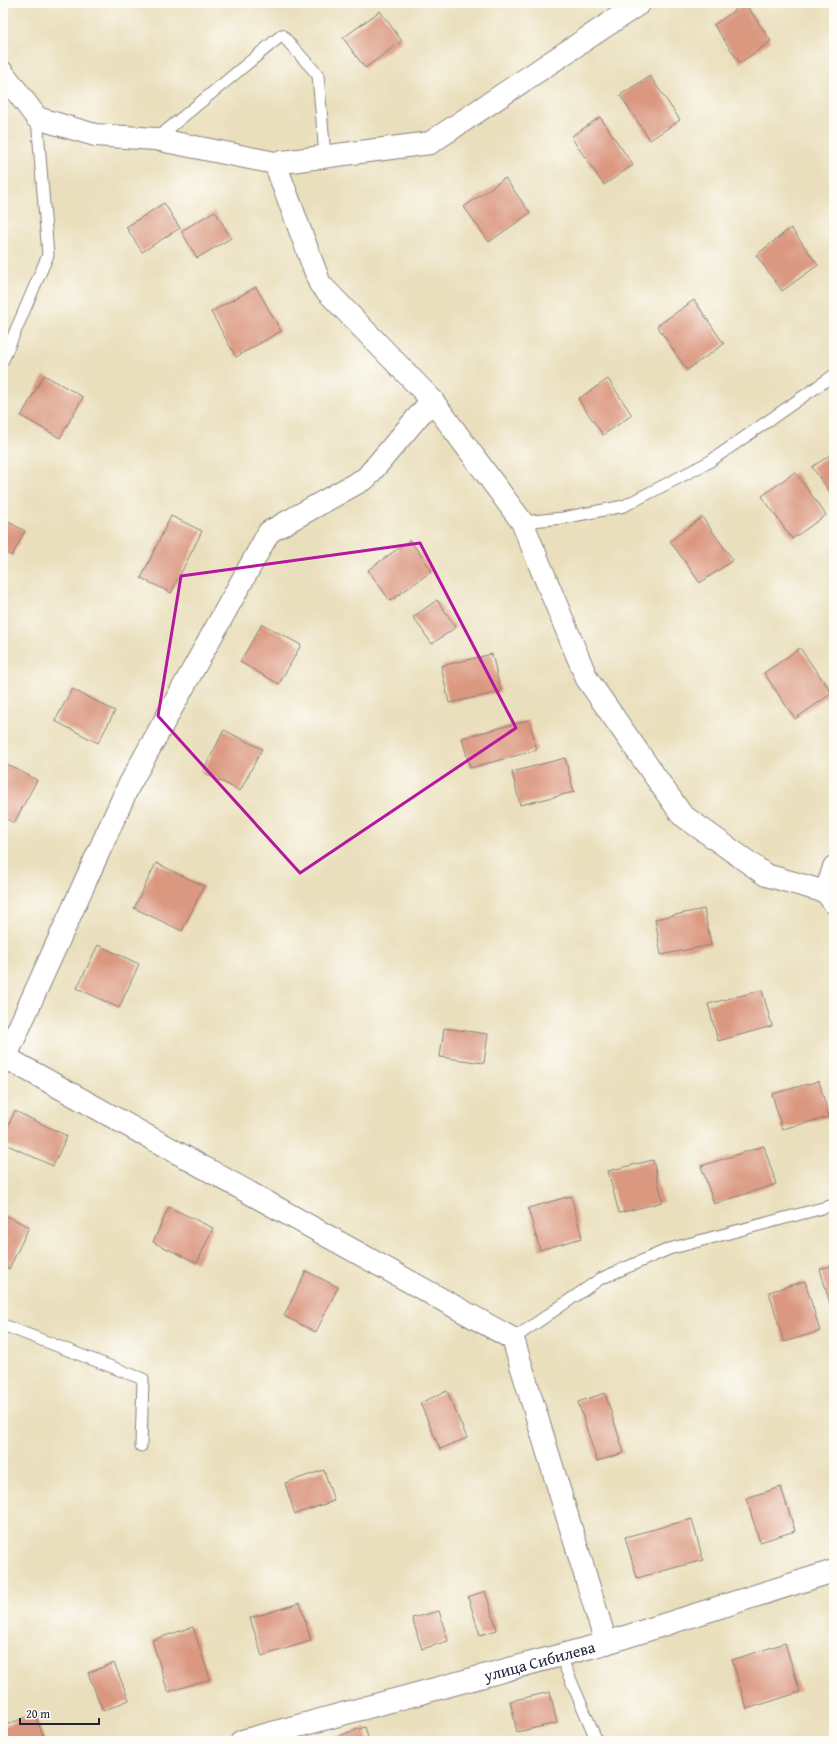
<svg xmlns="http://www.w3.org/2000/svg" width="837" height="1744" font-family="'Gentium Book Plus',serif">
	<rect width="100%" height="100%" fill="#fdfcf7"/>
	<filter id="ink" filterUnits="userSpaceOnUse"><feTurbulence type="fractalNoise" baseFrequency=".025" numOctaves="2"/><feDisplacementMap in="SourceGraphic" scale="8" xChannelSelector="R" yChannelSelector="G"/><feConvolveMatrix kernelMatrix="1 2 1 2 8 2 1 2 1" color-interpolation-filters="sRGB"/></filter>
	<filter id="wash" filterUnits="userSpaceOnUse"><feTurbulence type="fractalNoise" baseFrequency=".012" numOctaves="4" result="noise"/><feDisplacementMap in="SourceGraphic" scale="16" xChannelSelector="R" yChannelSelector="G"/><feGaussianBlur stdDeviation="0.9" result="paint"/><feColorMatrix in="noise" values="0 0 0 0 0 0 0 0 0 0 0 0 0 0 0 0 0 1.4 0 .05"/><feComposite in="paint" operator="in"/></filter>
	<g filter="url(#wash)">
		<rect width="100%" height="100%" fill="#eadfbc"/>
		<g id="blocks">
			<path fill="#db9880" d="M 745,3 L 771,41 L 740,63 L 714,25 Z
				M 380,11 L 402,41 L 365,68 L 343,38 Z
				M 650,76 L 680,120 L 650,140 L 620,95 Z
				M 600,117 L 633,165 L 604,185 L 571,137 Z
				M 505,178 L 530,213 L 489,242 L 464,207 Z
				M 164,203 L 180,228 L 142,252 L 126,227 Z
				M 215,211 L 231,238 L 197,258 L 181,231 Z
				M 791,228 L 818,265 L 782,291 L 756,255 Z
				M 256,287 L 281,331 L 236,357 L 211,312 Z
				M 694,300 L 724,344 L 687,370 L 657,326 Z
				M 44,375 L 83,397 L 60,438 L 21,416 Z
				M 608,379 L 632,415 L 603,435 L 578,399 Z
				M 833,453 L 834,454 L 834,498 L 812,467 Z
				M 795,472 L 826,515 L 792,539 L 762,496 Z
				M 171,516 L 202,531 L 171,593 L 141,578 Z
				M 702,517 L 733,560 L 700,583 L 670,541 Z
				M 3,519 L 25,531 L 12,556 L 3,551 Z
				M 410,540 L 432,571 L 390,601 L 368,570 Z
				M 437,600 L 456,627 L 432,644 L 413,617 Z
				M 262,624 L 301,645 L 279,684 L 240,662 Z
				M 800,648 L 832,693 L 795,719 L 764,673 Z
				M 492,654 L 501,692 L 449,703 L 441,666 Z
				M 72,689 L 115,711 L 98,743 L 55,721 Z
				M 529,720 L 537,750 L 470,768 L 462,738 Z
				M 224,730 L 262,749 L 240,791 L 203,772 Z
				M 565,758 L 574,792 L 520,805 L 512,772 Z
				M 3,762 L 37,780 L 14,823 L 3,817 Z
				M 156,863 L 204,886 L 182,931 L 134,908 Z
				M 704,909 L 711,945 L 661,955 L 655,919 Z
				M 98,945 L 139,964 L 119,1008 L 77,988 Z
				M 762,990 L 772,1026 L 718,1041 L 708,1004 Z
				M 444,1028 L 488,1034 L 484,1063 L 440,1057 Z
				M 819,1081 L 829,1117 L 782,1129 L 772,1094 Z
				M 15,1111 L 67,1136 L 53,1166 L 3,1143 L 3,1137 Z
				M 764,1146 L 776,1184 L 714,1204 L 701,1166 Z
				M 653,1160 L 663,1202 L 619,1213 L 608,1171 Z
				M 571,1196 L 582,1238 L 540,1250 L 528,1208 Z
				M 169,1207 L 213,1228 L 197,1263 L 153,1242 Z
				M 3,1214 L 29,1227 L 9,1269 L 3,1265 Z
				M 834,1265 L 834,1318 L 820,1269 Z
				M 306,1271 L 338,1287 L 316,1332 L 284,1316 Z
				M 805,1281 L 820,1331 L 784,1342 L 769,1292 Z
				M 447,1391 L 467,1438 L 440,1449 L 420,1403 Z
				M 605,1393 L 624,1453 L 597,1461 L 578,1402 Z
				M 324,1470 L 334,1501 L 295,1514 L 285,1483 Z
				M 781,1487 L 795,1531 L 760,1542 L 746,1498 Z
				M 692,1519 L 703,1560 L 637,1578 L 625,1537 Z
				M 485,1591 L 497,1630 L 480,1635 L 468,1597 Z
				M 300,1603 L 311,1641 L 262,1656 L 250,1618 Z
				M 439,1611 L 448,1641 L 422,1649 L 412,1618 Z
				M 193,1627 L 210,1679 L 168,1692 L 152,1640 Z
				M 785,1643 L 800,1692 L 747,1709 L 732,1660 Z
				M 114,1663 L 129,1700 L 103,1711 L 88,1673 Z
				M 550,1692 L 557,1723 L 517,1732 L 510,1701 Z
				M 35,1714 L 45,1741 L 3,1741 L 3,1726 Z
				M 365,1727 L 369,1741 L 323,1741 Z"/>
		</g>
	</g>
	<g filter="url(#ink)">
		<use href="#blocks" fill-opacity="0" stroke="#86807c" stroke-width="1"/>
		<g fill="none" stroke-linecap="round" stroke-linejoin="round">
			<g stroke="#86807c" stroke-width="13">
				<path id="service" d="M 156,139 L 282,35 L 318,75 L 325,156
					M 3,360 L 48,255 L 37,118
					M 522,522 L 563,518 L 624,506 L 709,462 L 834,375
					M 3,1325 L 143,1379 L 141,1446
					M 513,1339 L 600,1279 L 669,1249 L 834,1205
					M 560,1655 L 597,1741"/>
			</g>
			<g stroke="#86807c" stroke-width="24">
				<g id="minor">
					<path d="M 3,73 L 37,118 L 95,135 L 155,139 L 275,163 L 320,284 L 432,400 L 522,522 L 587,679 L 682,815 L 766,875 L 826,892 L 834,903"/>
					<path d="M 275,163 L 430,143 L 640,3"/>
					<path d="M 826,892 L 834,867"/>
					<path d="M 3,1056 L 513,1339 L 606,1643"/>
					<path d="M 3,1063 L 128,787 L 269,532 L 366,478 L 432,400"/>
					<path id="s1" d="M 242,1741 L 606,1643 L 834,1571"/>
				</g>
			</g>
			<use href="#service" stroke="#fff" stroke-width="11"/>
			<use href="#minor" stroke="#fff" stroke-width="22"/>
		</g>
	</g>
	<path fill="none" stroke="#b5179e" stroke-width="3" stroke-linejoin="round" d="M 420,543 L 516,728 L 300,873 L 158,716 L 181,576 Z"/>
	<g text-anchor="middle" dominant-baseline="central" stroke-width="3.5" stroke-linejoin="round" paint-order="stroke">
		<g font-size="16" fill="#22223b" stroke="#fdfcf7">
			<text stroke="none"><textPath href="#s1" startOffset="308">улица Сибилева</textPath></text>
		</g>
	</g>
	<rect width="837" height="1744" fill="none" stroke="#fdfcf7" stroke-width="16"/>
	<path d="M20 1718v6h79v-6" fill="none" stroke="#22223b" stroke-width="2"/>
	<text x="26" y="1718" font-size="12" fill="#22223b" stroke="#fdfcf7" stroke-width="3" paint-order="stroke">20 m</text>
</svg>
